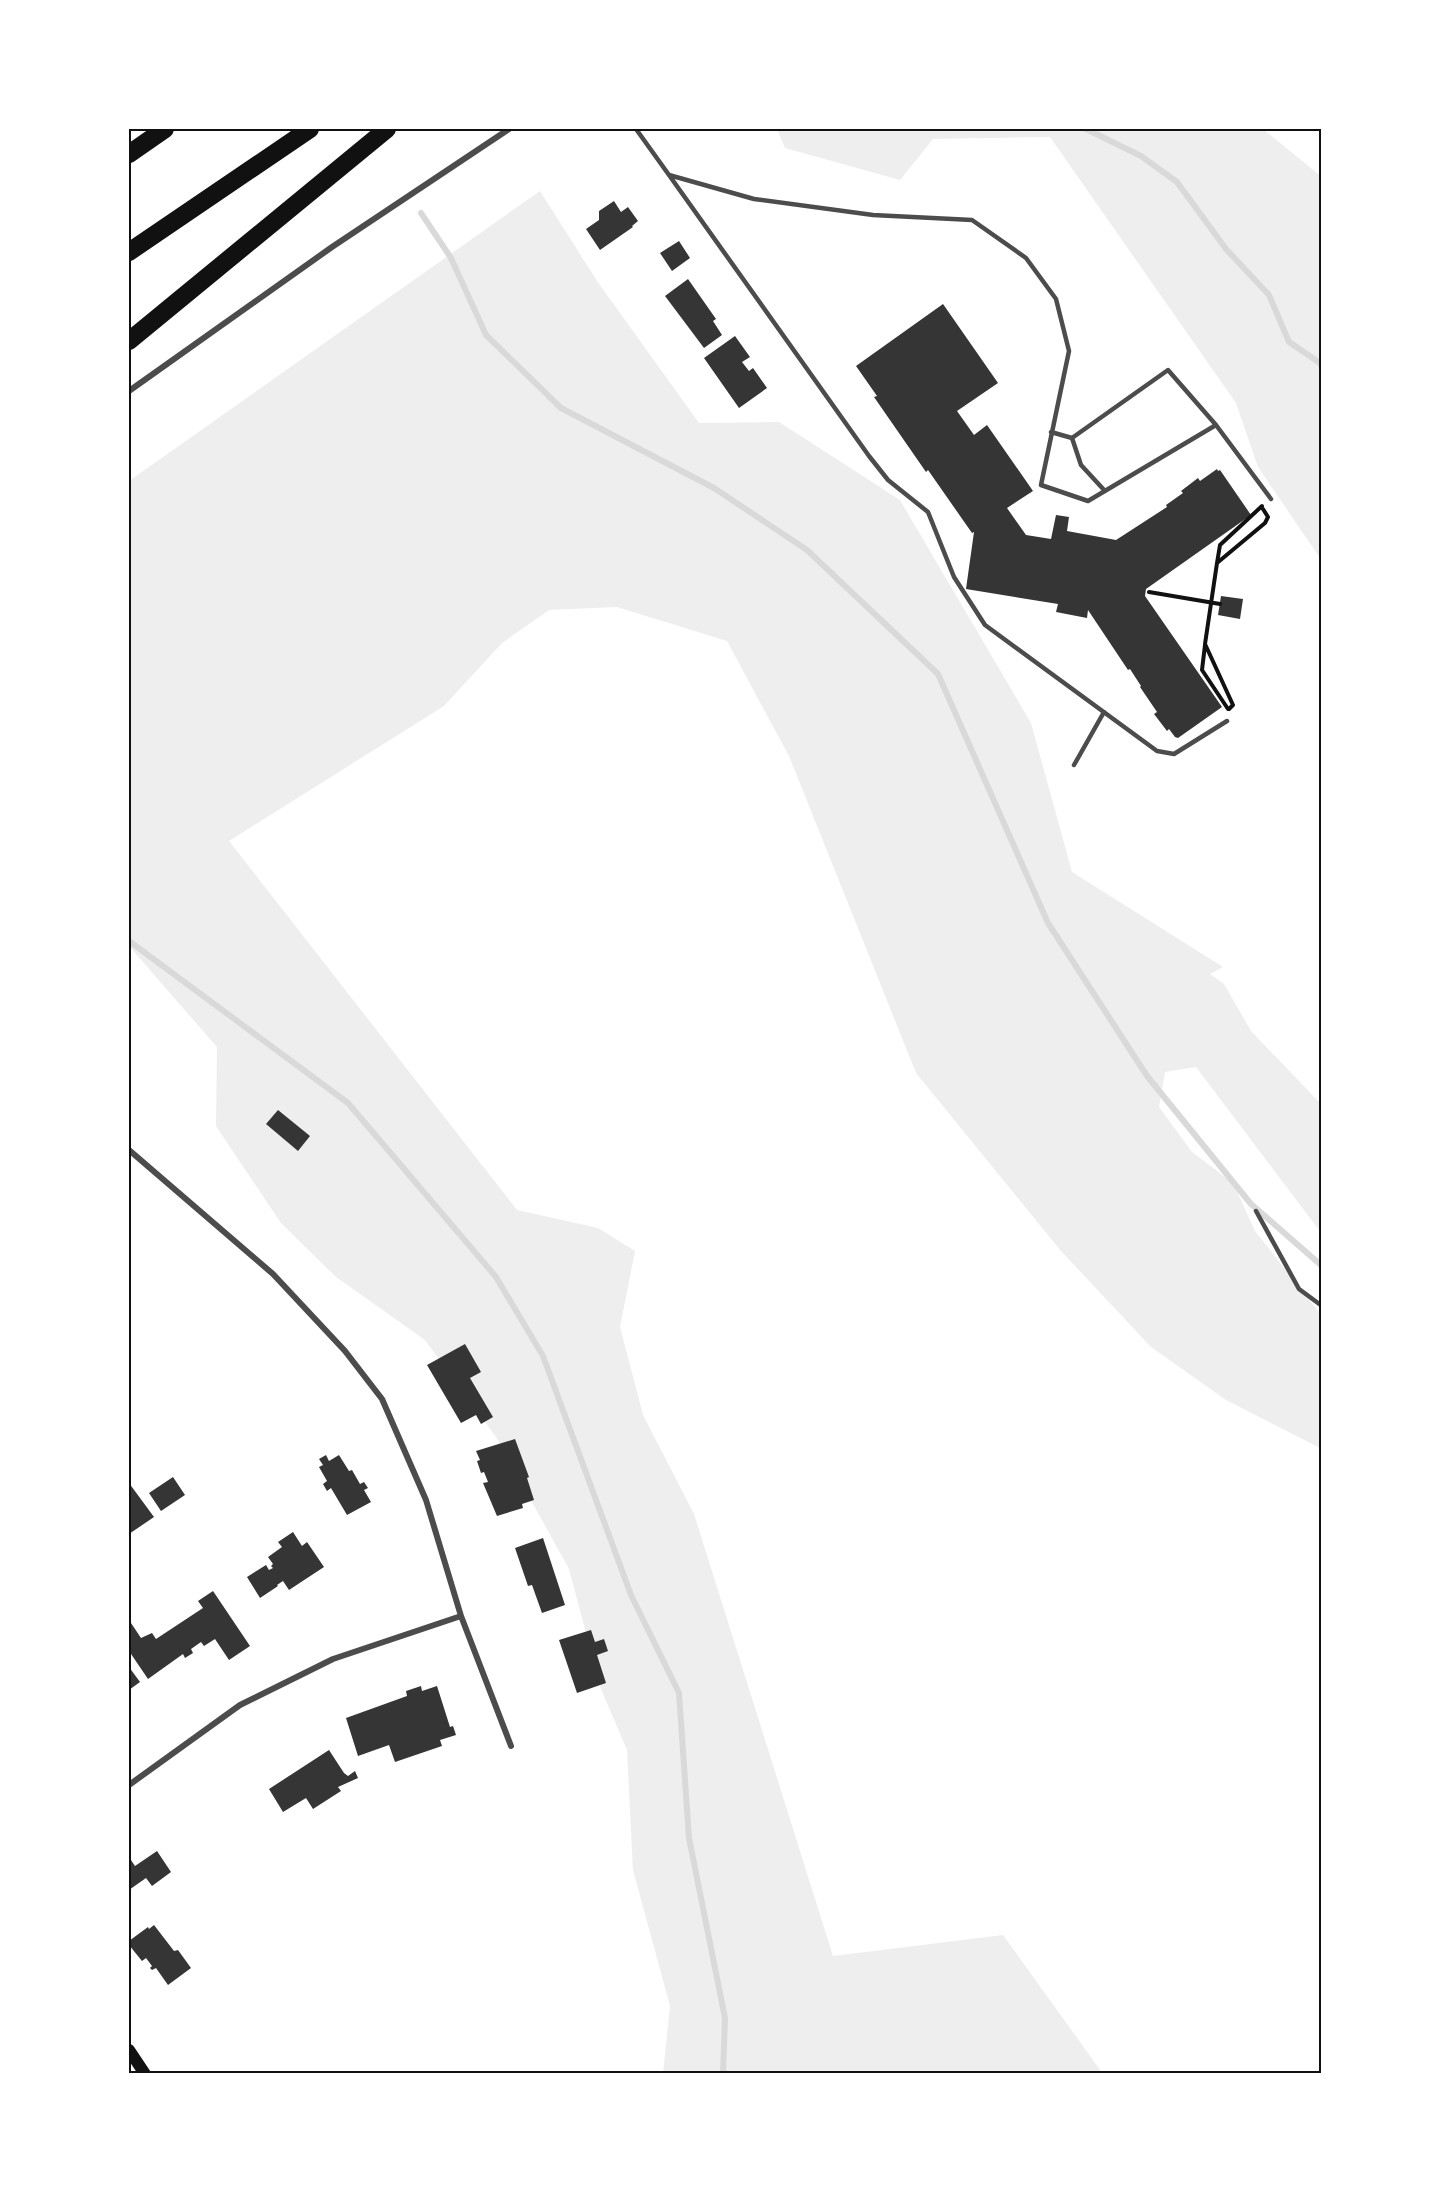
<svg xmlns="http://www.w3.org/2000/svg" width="1451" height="2203" font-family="Barlow,sans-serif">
	<rect width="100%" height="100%" fill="#fff"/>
	<path fill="#eee" d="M 777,129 L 1263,129 L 1322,177 L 1322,561 L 1258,467 L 1236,403 L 1050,137 L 933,139 L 900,180 L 785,148 Z
		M 540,191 L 597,281 L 699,423 L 779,422 L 900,500 L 1031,723 L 1072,872 L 1223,967 L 1210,974 L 1224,984 L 1251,1031 L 1322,1105 L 1322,1234 L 1196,1067 L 1165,1072 L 1159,1107 L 1192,1152 L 1233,1183 L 1255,1231 L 1322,1316 L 1322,1449 L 1226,1400 L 1151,1347 L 1061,1251 L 916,1073 L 789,756 L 727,641 L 617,607 L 549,610 L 502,643 L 444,706 L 229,841 L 517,1210 L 598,1228 L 635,1251 L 620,1327 L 643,1415 L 694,1514 L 833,1956 L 1003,1935 L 1103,2074 L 663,2074 L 670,2006 L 633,1870 L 627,1750 L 601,1689 L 569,1569 L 496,1437 L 425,1340 L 336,1277 L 281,1223 L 216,1126 L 217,1047 L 129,946 L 129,481 Z"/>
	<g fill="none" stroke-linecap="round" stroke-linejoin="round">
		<path stroke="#d9d9d9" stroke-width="6" d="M 1086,129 L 1141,156 L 1177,182 L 1226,249 L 1269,295 L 1289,342 L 1320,363 L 1322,367
			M 421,213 L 451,258 L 486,335 L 561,408 L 714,488 L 807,550 L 938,674 L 1048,923 L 1147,1076 L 1251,1204 L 1322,1266
			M 129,941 L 348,1103 L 496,1277 L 543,1356 L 631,1595 L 679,1693 L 689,1838 L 725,2018 L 723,2074"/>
	</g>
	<path fill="#353535" d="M 614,201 L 621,212 L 628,207 L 638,221 L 632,226 L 633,227 L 600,250 L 586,229 L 599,220 L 599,211 Z
		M 679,241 L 690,258 L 672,271 L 660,253 Z
		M 688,279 L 716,319 L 713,321 L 722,335 L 704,348 L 665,296 Z
		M 943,304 L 998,383 L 957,411 L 974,435 L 987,425 L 1033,491 L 1007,508 L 1026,535 L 1051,539 L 1056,515 L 1069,517 L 1067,531 L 1116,540 L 1167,507 L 1166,505 L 1183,493 L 1181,491 L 1198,478 L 1200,481 L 1217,469 L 1218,471 L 1220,470 L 1251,515 L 1146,589 L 1145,596 L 1222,707 L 1178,738 L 1175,737 L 1169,729 L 1167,731 L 1154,714 L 1157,712 L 1140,687 L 1141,686 L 1130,669 L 1128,670 L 1088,610 L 1087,618 L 1056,612 L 1058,604 L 966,589 L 974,532 L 972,533 L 928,470 L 926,472 L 874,397 L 877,396 L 856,366 Z
		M 735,336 L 750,357 L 742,362 L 749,371 L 753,368 L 767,388 L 739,408 L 704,358 Z
		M 1221,596 L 1243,599 L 1240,619 L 1218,615 Z
		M 278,1110 L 310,1136 L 298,1151 L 266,1124 Z
		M 465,1344 L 481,1372 L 470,1378 L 493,1417 L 481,1424 L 476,1415 L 461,1423 L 427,1365 Z
		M 515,1439 L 529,1477 L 527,1478 L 534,1500 L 522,1504 L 523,1508 L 497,1516 L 483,1483 L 488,1482 L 484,1472 L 481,1473 L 477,1461 L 480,1460 L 476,1451 Z
		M 326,1455 L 329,1461 L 339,1455 L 349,1471 L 352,1470 L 360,1484 L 364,1482 L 368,1488 L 364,1490 L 371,1502 L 347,1515 L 331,1488 L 327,1491 L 323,1484 L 327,1481 L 319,1467 L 323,1465 L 319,1459 Z
		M 173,1477 L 185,1495 L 161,1511 L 149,1493 Z
		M 129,1483 L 154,1517 L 129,1534 Z
		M 293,1532 L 302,1546 L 307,1542 L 324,1567 L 289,1590 L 283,1581 L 277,1585 L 278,1586 L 260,1598 L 247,1577 L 266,1565 L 269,1570 L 273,1568 L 271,1566 L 273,1564 L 268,1557 L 282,1547 L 278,1542 Z
		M 543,1538 L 565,1605 L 542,1613 L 532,1585 L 528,1586 L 515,1548 Z
		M 213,1591 L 250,1646 L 229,1660 L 215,1639 L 204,1646 L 201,1642 L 191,1649 L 193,1653 L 185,1658 L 183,1654 L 148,1679 L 129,1651 L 129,1620 L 141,1638 L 152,1633 L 156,1639 L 203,1608 L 198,1601 Z
		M 591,1630 L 595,1642 L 604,1639 L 608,1651 L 597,1655 L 606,1683 L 577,1693 L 559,1640 Z
		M 129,1667 L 140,1682 L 129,1690 Z
		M 421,1686 L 422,1691 L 437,1686 L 450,1727 L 453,1726 L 456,1735 L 440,1740 L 442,1746 L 395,1762 L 389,1745 L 358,1756 L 346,1718 L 407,1696 L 406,1691 Z
		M 329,1750 L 344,1773 L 348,1776 L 355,1771 L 358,1778 L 338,1787 L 341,1791 L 313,1809 L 306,1798 L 283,1812 L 269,1789 Z
		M 157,1851 L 171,1872 L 152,1886 L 146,1878 L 129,1890 L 129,1857 L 135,1866 Z
		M 154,1925 L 174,1951 L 178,1950 L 191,1968 L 168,1985 L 156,1968 L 152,1970 L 150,1968 L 152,1966 L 146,1958 L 142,1961 L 129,1945 L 129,1941 L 148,1927 L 149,1929 Z"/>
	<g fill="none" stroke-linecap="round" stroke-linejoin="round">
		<path stroke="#111" stroke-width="4" d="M 1217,563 L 1220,545 L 1262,506
			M 1149,592 L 1220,604
			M 1205,645 L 1202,670 L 1228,709
			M 1229,709 L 1233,705 L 1205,644 L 1217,563 L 1265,523 L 1268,517 L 1263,509"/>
		<path stroke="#4c4c4c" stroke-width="4.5" d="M 636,129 L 669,175 L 754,199 L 873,215 L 972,220 L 1026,258 L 1056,299 L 1069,351 L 1041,485 L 1088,501 L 1216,425
			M 669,175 L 869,456 L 888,480 L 928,512 L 954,577 L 985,625 L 1157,751 L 1174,754 L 1227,721
			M 1051,432 L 1072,438 L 1168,370 L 1216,425 L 1271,499
			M 1072,438 L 1081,465 L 1105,491
			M 1074,765 L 1104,712
			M 1256,1211 L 1299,1289 L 1322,1306"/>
		<path stroke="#4c4c4c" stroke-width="6" d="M 129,391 L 332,247 L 509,129
			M 129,1150 L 273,1274 L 345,1351 L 382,1399 L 426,1500 L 461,1616 L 511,1746
			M 129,1785 L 240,1705 L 333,1659 L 461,1616"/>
		<path stroke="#111" stroke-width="12" d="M 129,2050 L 145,2074"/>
		<path stroke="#111" stroke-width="18" d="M 129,154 L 165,129
			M 129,252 L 310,129
			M 129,341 L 387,129"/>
	</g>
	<rect width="1451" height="2203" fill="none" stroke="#ffffff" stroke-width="261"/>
	<rect x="130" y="130" width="1190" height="1942" fill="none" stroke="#111" stroke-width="2"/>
</svg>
